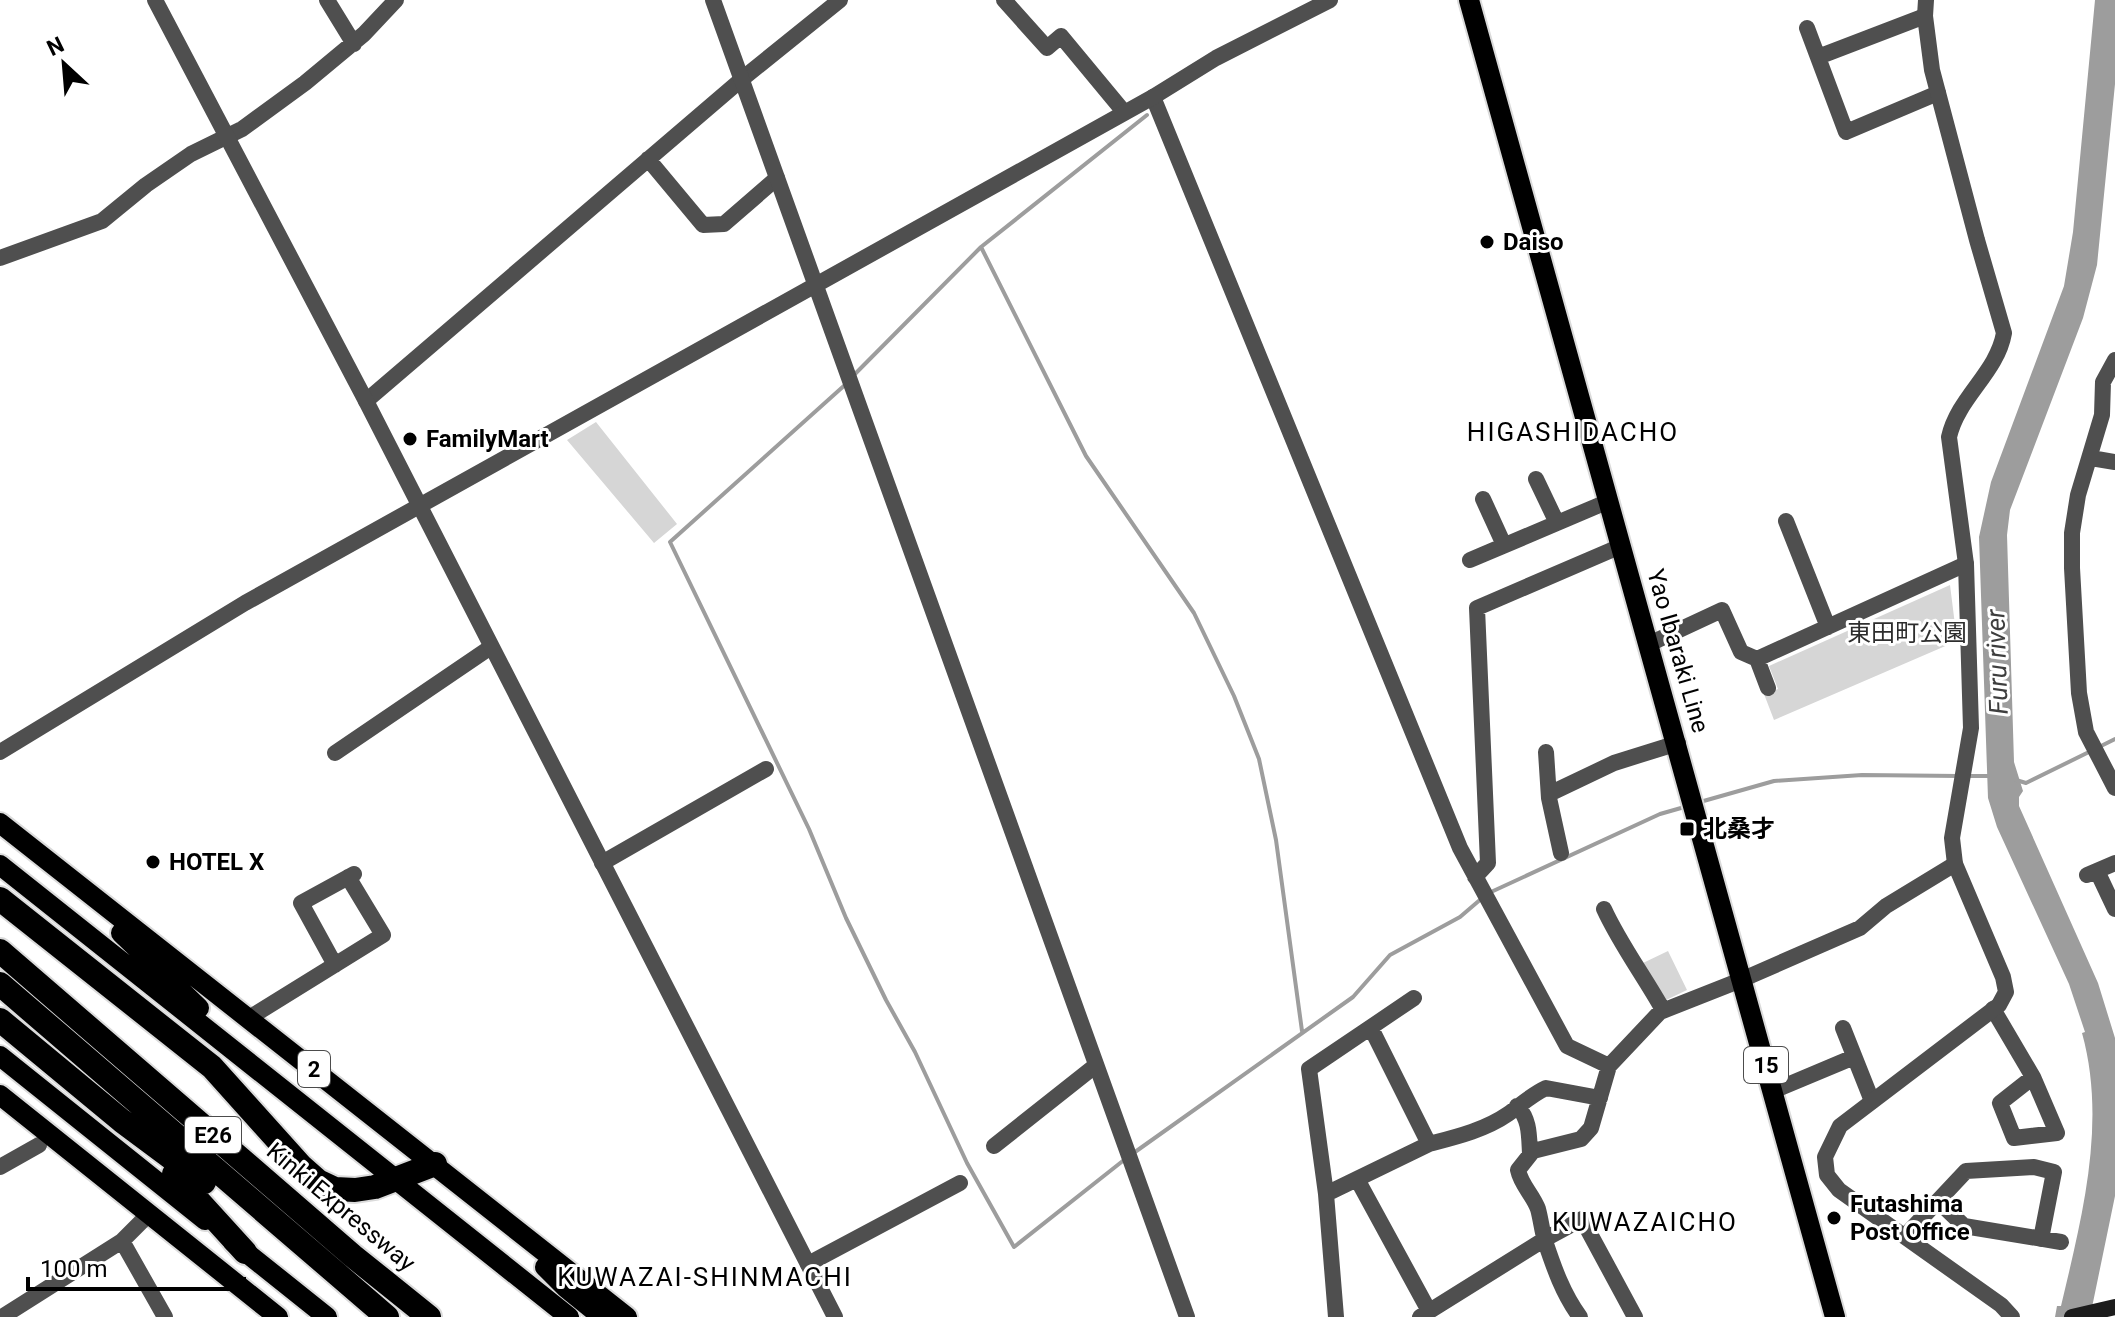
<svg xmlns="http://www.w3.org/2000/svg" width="2115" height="1317" font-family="Roboto,'Noto Sans JP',sans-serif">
	<rect width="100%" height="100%" fill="#fff"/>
	<path fill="#d6d6d6" d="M 596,422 L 677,524 L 654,543 L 567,440 Z
		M 1950,585 L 1957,641 L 1774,720 L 1764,694 L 1778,689 L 1769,666 Z
		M 1668,951 L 1687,990 L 1662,1002 L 1643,963 Z"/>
	<path fill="#9d9d9d" d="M 2095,0 L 2115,0 L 2115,84 L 2097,265 L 2083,318 L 2010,510 L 2007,535 L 2014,762 L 2023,791 L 2019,797 L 2019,806 L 2098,983 L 2115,1038 L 2115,1196 L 2090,1317 L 2055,1317 L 2057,1306 L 2061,1306 C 2082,1217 2107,1123 2082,1033 L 2085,1032 L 2069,984 L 1997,827 L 1988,798 L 1979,537 L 1991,482 L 2064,286 L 2073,232 Z"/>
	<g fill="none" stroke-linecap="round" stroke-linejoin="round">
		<path stroke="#9d9d9d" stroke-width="4" d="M 981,247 L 1086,456 L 1194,613 L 1234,696 L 1259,759 L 1276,840 L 1302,1031
			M 852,377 L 981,247 L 1147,115
			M 846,384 L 670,542 L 809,829 L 846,918 L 886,1000 L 915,1052 L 967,1163 L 1014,1247 L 1124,1160
			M 2099,747 L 2115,739
			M 1969,776 L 1988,776
			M 2016,780 L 2026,783 L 2091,751
			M 1700,802 L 1774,781 L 1862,775 L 1960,776
			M 1491,892 L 1660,814 L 1688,806
			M 1135,1152 L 1353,997 L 1390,955 L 1460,917 L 1481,899"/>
		<g stroke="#dbdbdb" stroke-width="24">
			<path id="primary" d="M 1469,0 L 1835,1317
				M 0,823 L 627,1317
				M 0,865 L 569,1317
				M 121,933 L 199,1008
				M 0,1056 L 205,1220
				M 0,1095 L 278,1317
				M 233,1242 L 327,1317
				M 545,1267 L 566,1288 L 602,1317"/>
		</g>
		<g stroke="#dbdbdb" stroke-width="28">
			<path id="motorway" d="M 0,899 L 212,1067 L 301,1166 L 318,1181 L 335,1189 L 355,1190 L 375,1187 L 435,1164
				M 0,951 L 353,1256 L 429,1317
				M 0,984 L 387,1317
				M 0,1020 L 122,1121 L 204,1182
				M 174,1174 L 245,1252"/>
		</g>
		<path stroke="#4f4f4f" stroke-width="16" d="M 327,0 L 354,44
			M 1004,0 L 1047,48 L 1061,36 L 1124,112
			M 1807,28 L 1846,132 L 1938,93
			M 1818,57 L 1925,16
			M 1153,97 L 1460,848 L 1567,1046 L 1609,1066
			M 648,159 L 703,225 L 724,224 L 777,178
			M 0,258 L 102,221 L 146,185 L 191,154 L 242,129 L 305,83 L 364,34 L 396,0
			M 2115,360 L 2103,382 L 2102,415 L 2078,495 L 2072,533 L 2072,568 L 2079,693 L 2086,732 L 2115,788
			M 366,401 L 742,79 L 840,0
			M 2091,458 L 2115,462
			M 1536,479 L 1557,523
			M 1483,499 L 1504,545
			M 1786,521 L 1828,627
			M 1470,560 L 1609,501
			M 1649,644 L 1722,610 L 1741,652 L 1757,659
			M 1768,688 L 1757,659 L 1966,564
			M 1546,752 L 1549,798 L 1561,853
			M 335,753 L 491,647
			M 1549,794 L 1614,763 L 1678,743
			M 602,863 L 766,769
			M 2097,871 L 2115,909
			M 2087,875 L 2115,863
			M 1475,877 L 1488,863 L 1477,608 L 1621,546
			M 1604,909 C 1620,944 1644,976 1663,1010
			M 335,965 L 301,903 L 354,874
			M 1993,1009 L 2033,1077 L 2057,1133 L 2014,1138 L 2000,1103 L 2033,1077
			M 249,1018 L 383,935 L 348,877
			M 1843,1028 L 1872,1101
			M 1773,1091 L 1854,1057
			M 1517,1106 C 1530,1119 1529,1136 1530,1154
			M 1429,1144 C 1456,1137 1485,1130 1508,1114 C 1521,1105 1531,1095 1546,1088 L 1600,1098
			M 994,1146 L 1095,1066
			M 0,1167 L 39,1145
			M 1357,1179 L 1429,1311
			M 1326,1194 L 1429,1144 L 1371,1028
			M 1938,1201 L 1964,1226 L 2061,1242
			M 1905,1236 L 1966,1171 L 2034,1167 L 2054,1172 L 2041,1239
			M 122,1241 L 165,1317
			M 808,1264 L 960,1183
			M 2,1317 L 122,1241 L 148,1215
			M 1336,1317 L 1326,1194 L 1309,1069 L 1414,998
			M 1420,1317 L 1545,1239 L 1582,1219 L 1635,1317
			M 1580,1317 C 1563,1294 1554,1268 1545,1241 C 1542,1231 1541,1220 1538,1209 C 1533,1195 1521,1185 1518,1170 L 1533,1151 L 1581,1139 L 1591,1128 L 1609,1066 L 1660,1012 L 1741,980 L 1860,928 L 1886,906 L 1955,864"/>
		<path stroke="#4f4f4f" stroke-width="16" d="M 155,0 L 366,401 L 835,1317
			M 713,0 L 1187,1317
			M 1926,0 L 1925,16 L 1932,70 L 1977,240 L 2004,333 C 1997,373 1958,397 1949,437 L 1966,564 L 1971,728 L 1952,838 L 1955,864 L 2003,977 L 2006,992 L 1999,1005 L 1840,1126 L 1825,1157 L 1827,1175 L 1839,1190 L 2001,1305 L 2012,1317
			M 0,752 L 245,603 L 1153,97 L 1216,58 L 1330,0"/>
		<path stroke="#1c1c1c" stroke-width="16" d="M 2072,1317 L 2115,1307"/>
		<use href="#primary" stroke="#000" stroke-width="20"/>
		<use href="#motorway" stroke="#000" stroke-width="24"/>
	</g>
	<g fill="#000" stroke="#fff" stroke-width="3">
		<circle cx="1487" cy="242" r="8"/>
		<circle cx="410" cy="439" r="8"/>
		<rect x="1679" y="821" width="16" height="16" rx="4"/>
		<circle cx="153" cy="862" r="8"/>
		<circle cx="1834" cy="1218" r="8"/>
	</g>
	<g text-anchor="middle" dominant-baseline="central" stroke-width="6" stroke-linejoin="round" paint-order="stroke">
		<g fill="#fff" stroke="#4c4c4c" stroke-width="2">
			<rect x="1744" y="1047" width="44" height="36" rx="6"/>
			<rect x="298" y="1051" width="32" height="36" rx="6"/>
			<rect x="185" y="1117" width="56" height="36" rx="6"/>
		</g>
		<g font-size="22" font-weight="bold" fill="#000">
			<text x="1766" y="1065">15</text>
			<text x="314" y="1069">2</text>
			<text x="213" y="1135">E26</text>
		</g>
		<g font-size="24" font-weight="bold" fill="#000" stroke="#fff" text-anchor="start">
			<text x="1503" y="242">Daiso</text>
			<text x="426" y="439">FamilyMart</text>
			<text x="1703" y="829">北桑才</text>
			<text x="169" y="862">HOTEL X</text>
			<text x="1850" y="1204">Futashima<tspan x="1850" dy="28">Post Office</tspan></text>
		</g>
		<g font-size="24" fill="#2d2d2d" stroke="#fff">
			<text x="1907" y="633">東田町公園</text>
		</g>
		<g font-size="24" fill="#000" stroke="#fff">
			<text transform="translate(1678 651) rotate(74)">Yao Ibaraki Line</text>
			<text transform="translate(341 1207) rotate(40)">Kinki Expressway</text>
		</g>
		<g font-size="26" letter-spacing="2" fill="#000" stroke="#fff">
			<text x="1573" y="432">HIGASHIDACHO</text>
			<text x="1645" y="1222">KUWAZAICHO</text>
			<text x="705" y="1277">KUWAZAI-SHINMACHI</text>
		</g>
		<g font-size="26" font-style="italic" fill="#3e3e3e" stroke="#fff">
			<text transform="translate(1997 662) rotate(-92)">Furu river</text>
		</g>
	</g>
	<g transform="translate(64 64) rotate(334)" stroke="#ffffff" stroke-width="6" paint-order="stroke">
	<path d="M0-6L14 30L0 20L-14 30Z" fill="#000000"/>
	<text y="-12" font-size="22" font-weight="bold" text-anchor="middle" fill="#000000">N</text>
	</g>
	<path d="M28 1277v12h216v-12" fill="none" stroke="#000000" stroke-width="4"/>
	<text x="40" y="1277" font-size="24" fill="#000000" stroke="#ffffff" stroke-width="6" paint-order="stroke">100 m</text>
</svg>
